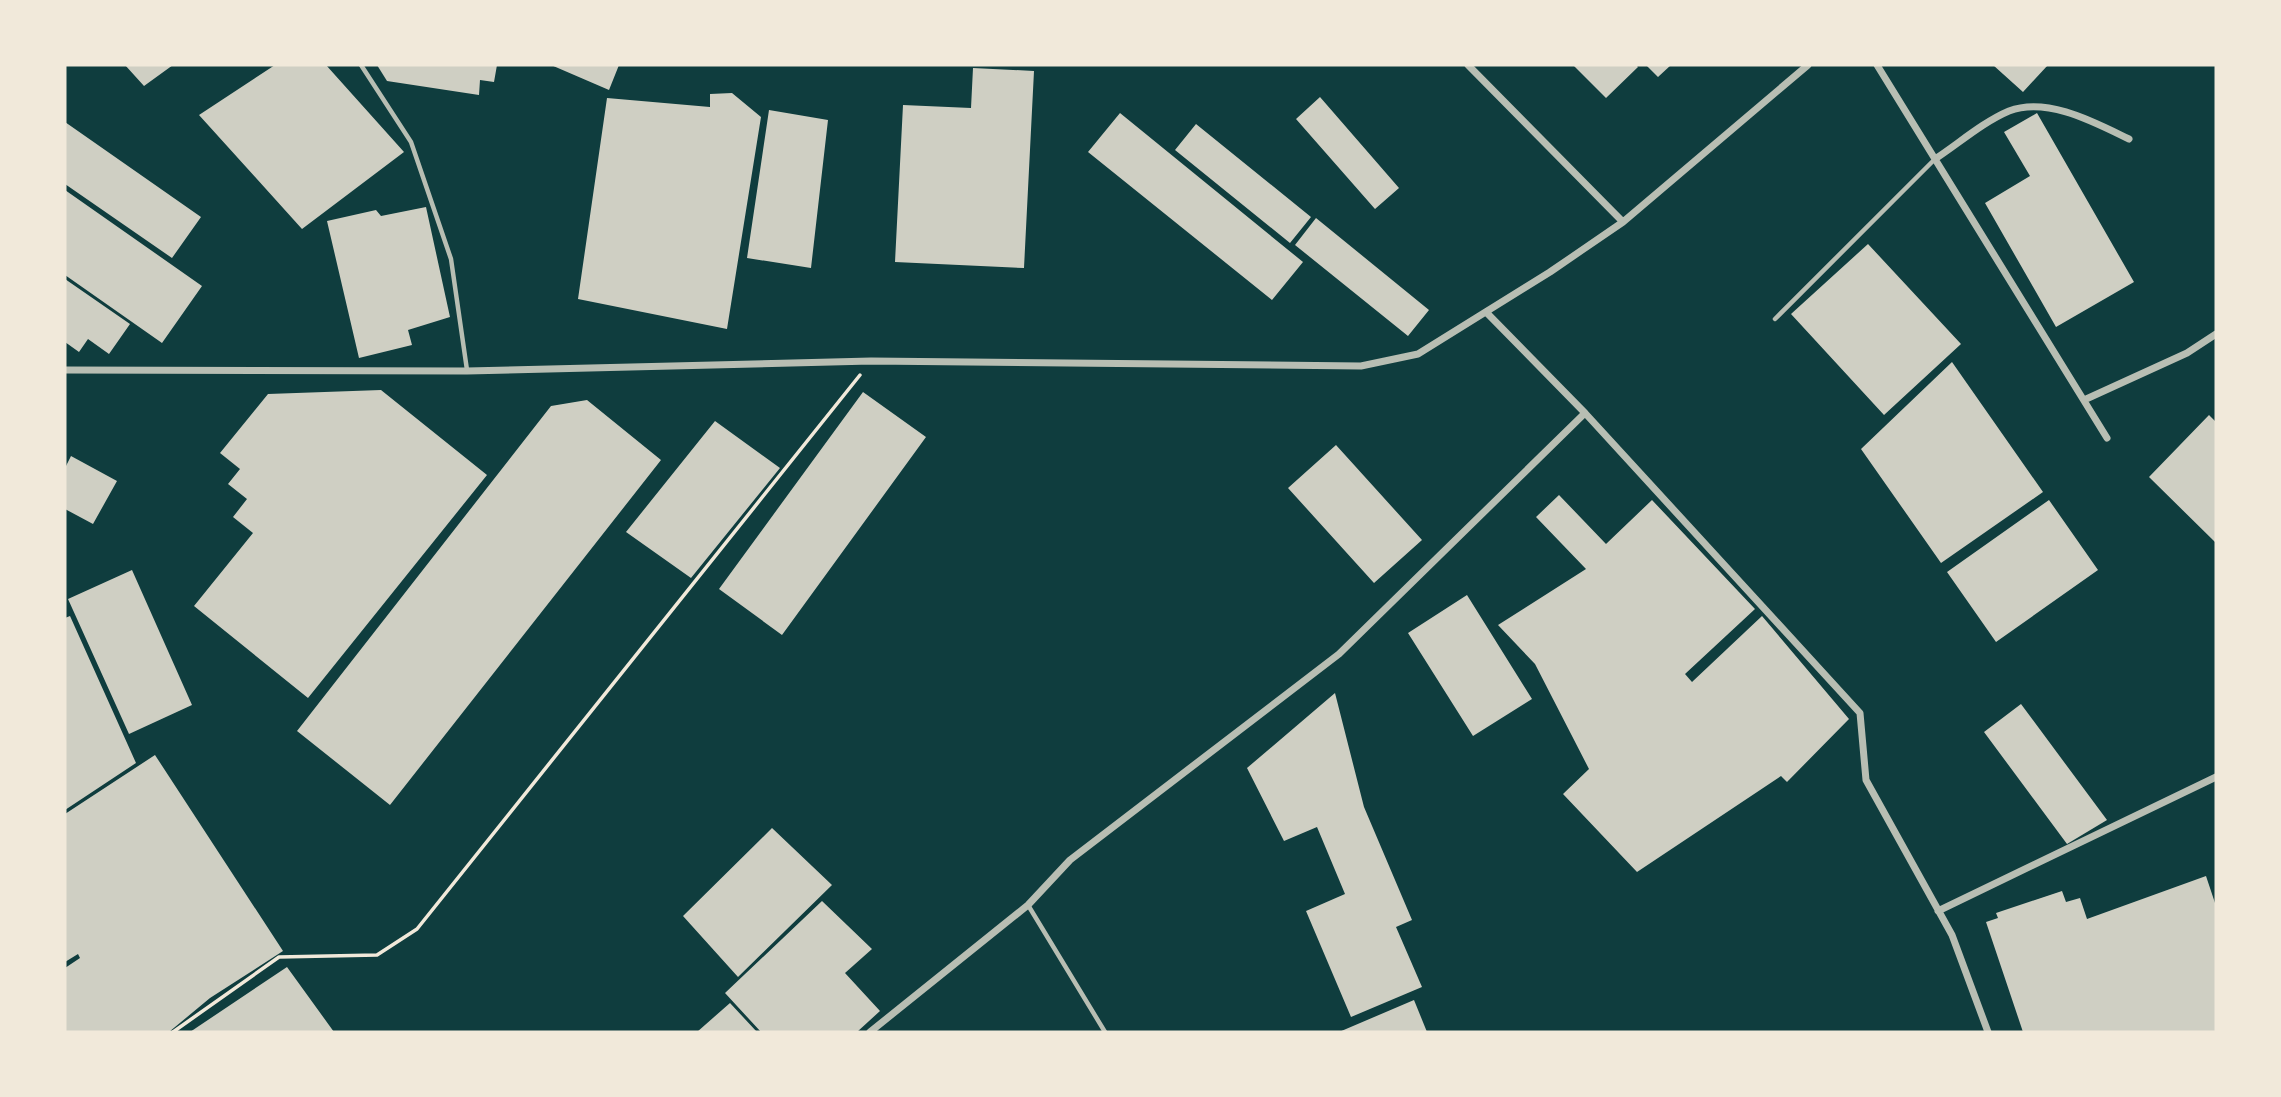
<svg xmlns="http://www.w3.org/2000/svg" width="2281" height="1097" font-family="'IBM Plex Sans',sans-serif">
	<rect width="100%" height="100%" fill="#0f3d3e"/>
	<path fill="#cfcfc3" d="M 125,65 L 173,65 L 144,86 Z
		M 275,65 L 326,65 L 404,152 L 302,229 L 199,115 Z
		M 377,65 L 497,65 L 494,82 L 480,80 L 479,95 L 387,81 Z
		M 551,65 L 619,65 L 609,90 Z
		M 1573,65 L 1636,65 L 1638,67 L 1606,98 Z
		M 1646,65 L 1671,65 L 1658,77 Z
		M 1993,65 L 2048,65 L 2023,92 Z
		M 973,68 L 1034,71 L 1024,268 L 895,262 L 903,105 L 971,108 Z
		M 732,93 L 761,117 L 727,329 L 578,299 L 607,98 L 710,107 L 710,94 Z
		M 1320,97 L 1399,188 L 1375,209 L 1296,119 Z
		M 769,110 L 828,120 L 811,268 L 747,258 Z
		M 1120,113 L 1303,262 L 1272,300 L 1088,152 Z
		M 2037,113 L 2134,282 L 2056,327 L 1985,203 L 2030,176 L 2004,132 Z
		M 65,122 L 201,217 L 172,258 L 65,184 Z
		M 1196,124 L 1311,217 L 1290,243 L 1175,150 Z
		M 65,190 L 202,286 L 162,343 L 65,275 Z
		M 426,207 L 450,317 L 408,330 L 412,345 L 359,358 L 327,221 L 376,210 L 381,216 Z
		M 1316,218 L 1429,310 L 1408,336 L 1295,245 Z
		M 1868,244 L 1961,344 L 1884,415 L 1791,314 Z
		M 65,279 L 130,324 L 109,354 L 88,339 L 79,352 L 65,342 Z
		M 1952,362 L 2043,492 L 1941,563 L 1861,449 Z
		M 381,390 L 487,475 L 308,698 L 194,606 L 253,533 L 233,517 L 247,499 L 228,484 L 240,469 L 220,453 L 268,394 Z
		M 863,392 L 926,437 L 782,635 L 719,589 Z
		M 587,400 L 661,460 L 390,805 L 297,731 L 551,406 Z
		M 2209,415 L 2216,422 L 2216,543 L 2149,477 Z
		M 715,421 L 780,468 L 691,578 L 626,532 Z
		M 1336,445 L 1422,540 L 1374,583 L 1288,488 Z
		M 71,456 L 117,481 L 93,524 L 65,509 L 65,468 Z
		M 1559,495 L 1606,544 L 1652,500 L 1755,609 L 1685,674 L 1692,682 L 1762,616 L 1849,719 L 1787,782 L 1781,776 L 1637,872 L 1563,794 L 1589,769 L 1535,664 L 1498,625 L 1586,569 L 1536,517 Z
		M 2049,500 L 2098,570 L 1996,642 L 1947,572 Z
		M 132,570 L 192,705 L 129,734 L 68,599 Z
		M 1467,595 L 1532,699 L 1473,736 L 1408,633 Z
		M 70,616 L 136,763 L 65,810 L 65,618 Z
		M 1335,693 L 1364,807 L 1412,920 L 1396,927 L 1422,987 L 1351,1017 L 1306,911 L 1345,894 L 1317,827 L 1284,841 L 1247,768 Z
		M 2021,704 L 2107,820 L 2067,844 L 1984,732 Z
		M 155,755 L 283,951 L 210,998 L 169,1032 L 65,1032 L 65,968 L 80,958 L 78,954 L 65,962 L 65,814 Z
		M 772,828 L 832,885 L 738,977 L 683,916 Z
		M 2206,876 L 2216,906 L 2216,1032 L 2023,1032 L 1986,922 L 1998,918 L 1996,913 L 2062,891 L 2066,902 L 2080,898 L 2087,919 Z
		M 822,901 L 872,949 L 845,973 L 880,1011 L 857,1032 L 761,1032 L 725,993 Z
		M 287,967 L 334,1032 L 190,1032 Z
		M 1414,1000 L 1427,1032 L 1339,1032 Z
		M 730,1003 L 757,1032 L 697,1032 Z"/>
	<g fill="none" stroke-linecap="round" stroke-linejoin="round">
		<path stroke="#f1e9da" stroke-width="3.5" d="M 173,1032 L 279,957 L 377,955 L 417,929 L 860,375"/>
		<path stroke="#b8beb3" stroke-width="4.5" d="M 361,65 L 411,142 L 451,259 L 467,370
			M 1775,319 L 1935,159
			M 1028,905 L 1105,1032"/>
		<path stroke="#b8beb3" stroke-width="7" d="M 1468,65 L 1623,222
			M 1877,65 L 2107,438
			M 1935,159 C 1958,144 1983,122 2009,111 C 2047,96 2096,123 2129,139
			M 65,370 L 467,371 L 871,361 L 1361,366 L 1418,354 L 1550,272 L 1623,222 L 1808,65
			M 2084,400 L 2187,353 L 2216,334
			M 1585,413 L 1860,713 L 1866,780 L 1952,935 L 1988,1032
			M 1938,911 L 2216,777
			M 870,1032 L 1028,905 L 1070,860 L 1339,654 L 1585,413 L 1486,312"/>
	</g>
	<rect width="2281" height="1097" fill="none" stroke="#f1e9da" stroke-width="133"/>
</svg>
